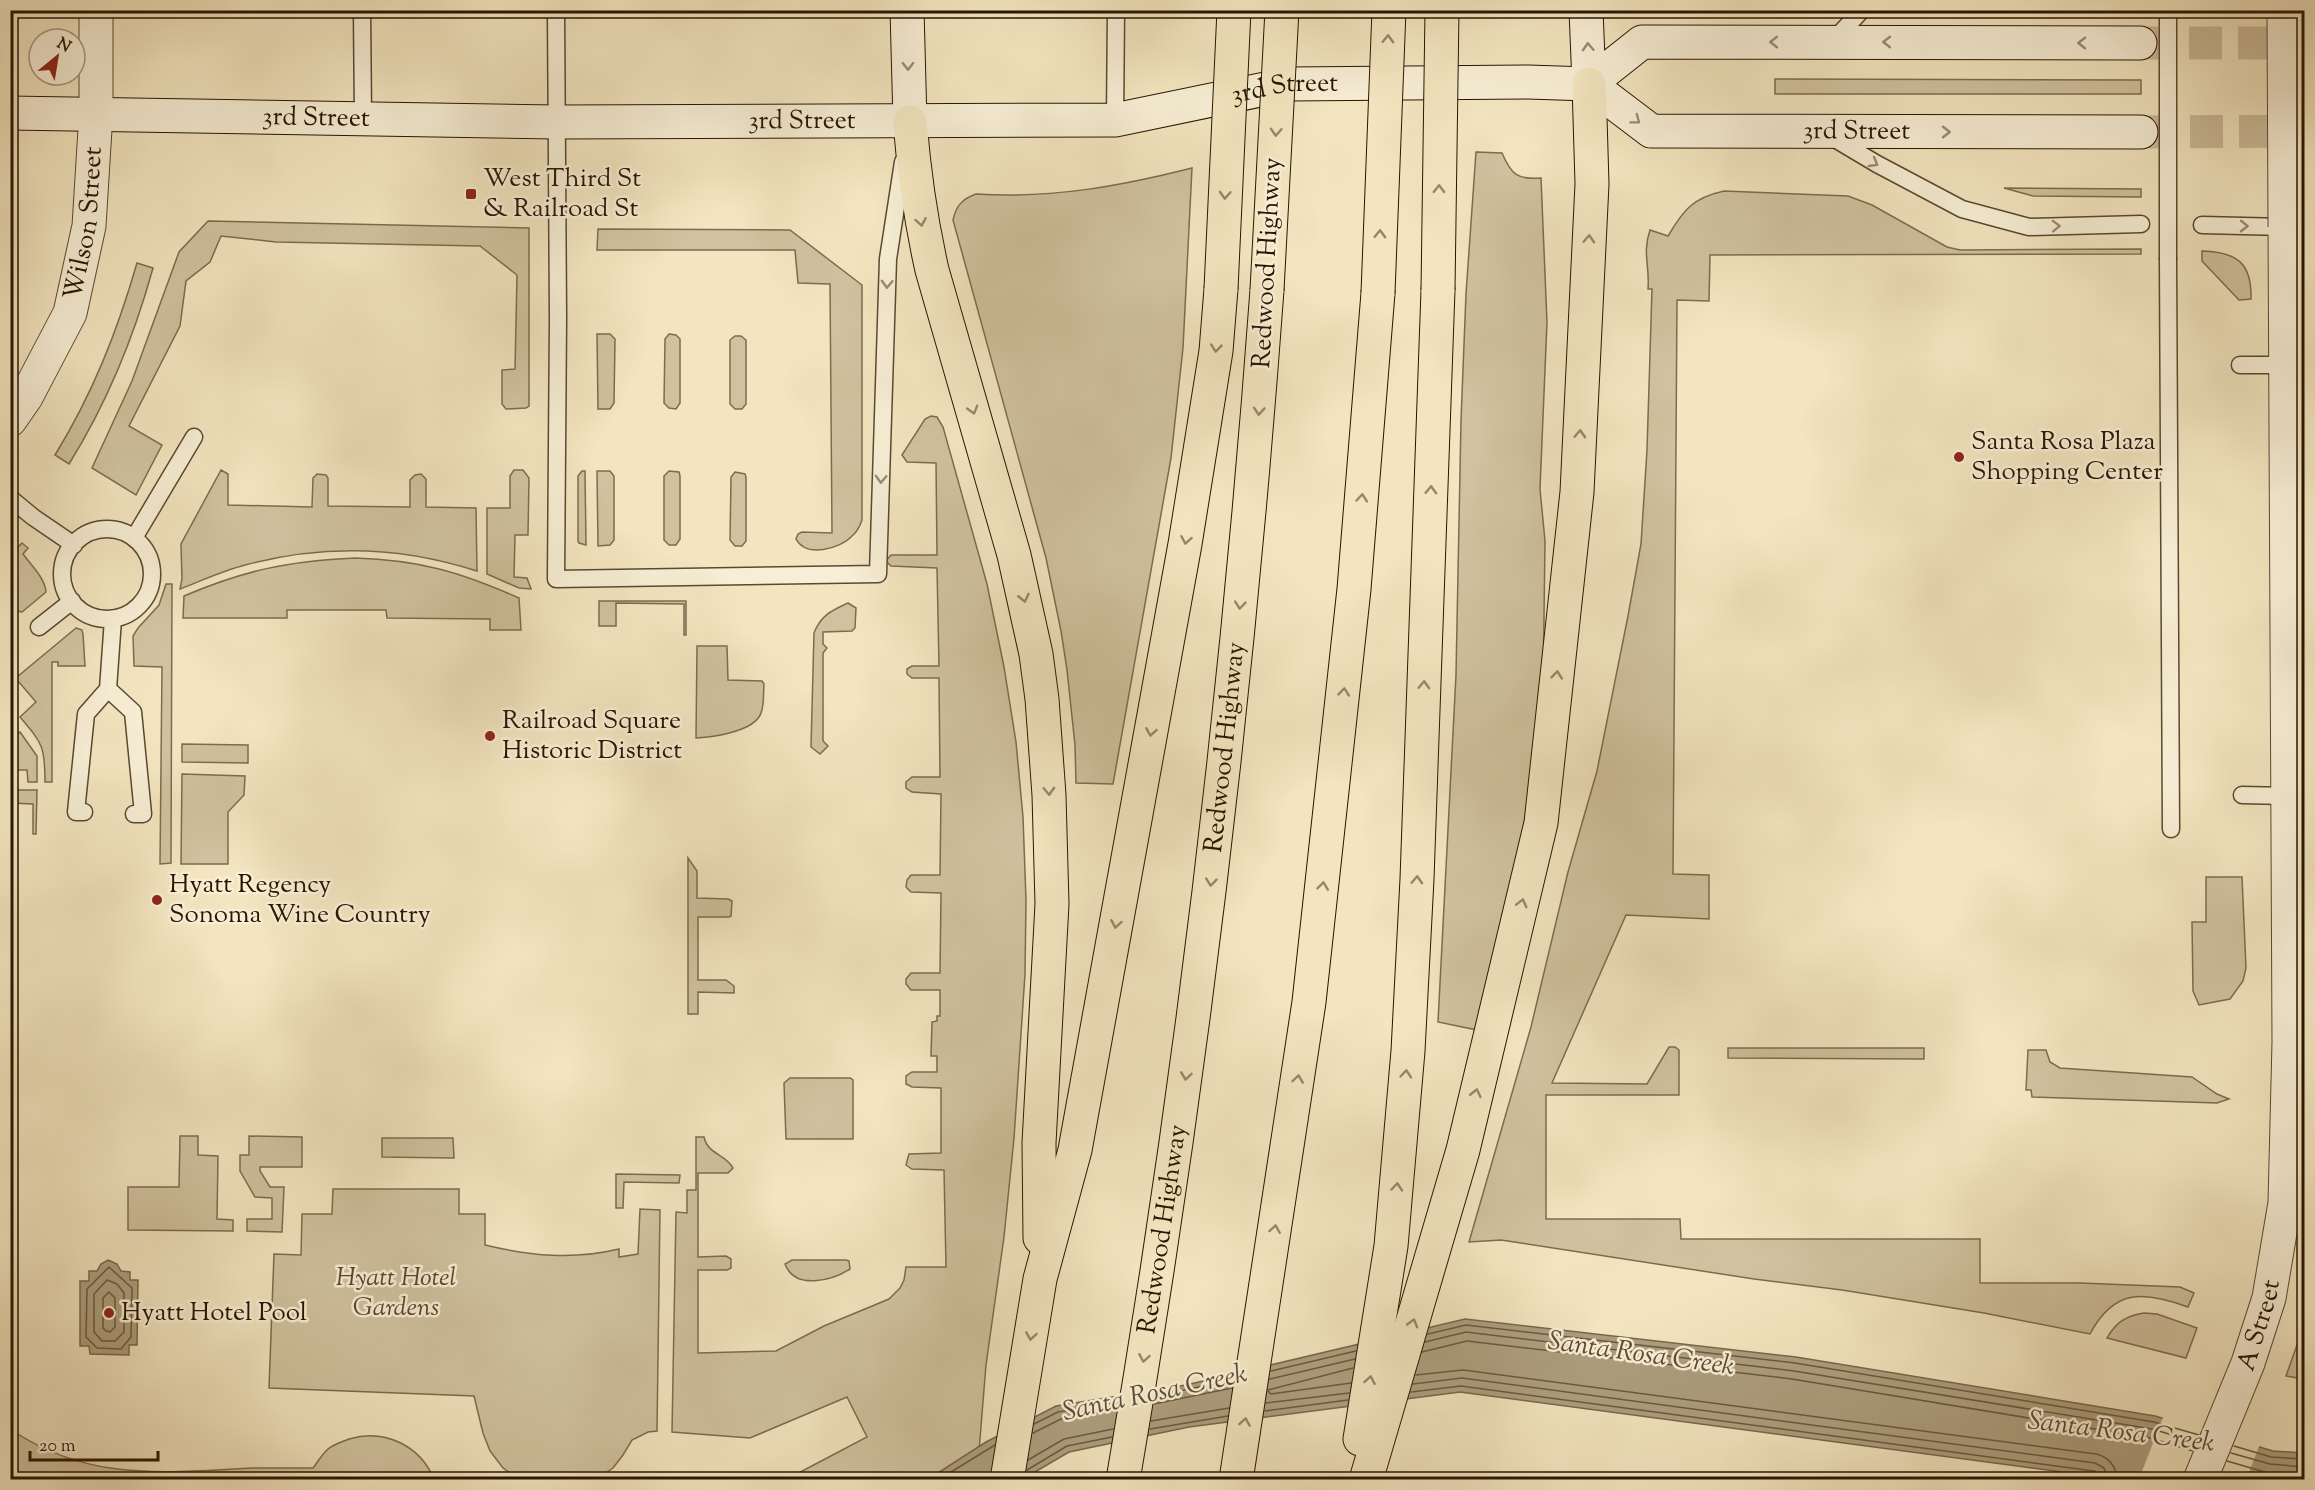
<svg xmlns="http://www.w3.org/2000/svg" width="2315" height="1490" font-family="'Sorts Mill Goudy',serif">
	<rect width="100%" height="100%" fill="#f2e5bf"/>
	<filter id="stains"><feTurbulence type="fractalNoise" baseFrequency=".00333" numOctaves="4"/><feColorMatrix values="0 0 0 0 .2 0 0 0 0 .09 0 0 0 0 .02 0 0 0 .5 -.17"/></filter>
	<radialGradient id="worn" r=".72"><stop offset=".6" stop-color="#630" stop-opacity="0"/><stop offset="1" stop-color="#630" stop-opacity=".3"/></radialGradient>
	<path fill="#d0c29f" stroke="#7c6c50" stroke-width="1.5" d="M 1775,79 L 2141,80 L 2141,94 L 1775,94 Z
		M 1476,152 L 1502,153 C 1511,174 1517,180 1541,178 L 1547,322 L 1540,489 L 1545,541 L 1543,694 L 1539,737 L 1521,841 L 1477,1030 L 1438,1022 L 1456,675 L 1461,420 L 1466,294 Z
		M 1192,168 L 1183,348 L 1171,458 L 1113,784 L 1076,783 L 1075,745 L 1067,670 L 1061,631 L 1046,558 L 953,220 C 956,206 962,199 976,194 C 1050,199 1121,186 1192,168 Z
		M 2004,188 L 2141,189 L 2141,197 L 2033,196 Z
		M 1724,191 L 1848,196 L 1872,205 L 1947,247 L 1960,250 L 2141,249 L 2141,254 L 1710,255 L 1709,301 L 1677,300 L 1673,874 L 1709,875 L 1709,919 L 1626,915 L 1552,1083 L 1647,1084 L 1669,1047 L 1675,1047 L 1679,1050 L 1679,1095 L 1546,1095 L 1546,1219 L 1680,1219 L 1681,1239 L 1980,1239 L 1980,1283 L 2080,1283 L 2180,1287 L 2194,1293 L 2188,1307 C 2145,1291 2114,1288 2090,1334 L 1984,1313 L 1842,1290 L 1754,1279 L 1501,1240 L 1469,1242 L 1531,1027 L 1568,872 L 1597,771 L 1628,616 L 1641,544 L 1647,450 L 1652,289 L 1648,289 C 1650,266 1642,253 1650,230 L 1668,236 C 1684,209 1693,198 1724,191 Z
		M 208,221 L 529,228 L 529,406 L 526,408 L 506,409 L 502,404 L 502,370 L 515,369 L 517,275 L 480,246 L 276,242 L 221,236 L 210,262 L 186,281 L 180,326 L 129,426 L 162,445 L 136,495 L 92,468 L 132,381 L 179,252 Z
		M 598,229 L 790,230 L 862,285 L 862,520 C 860,526 857,532 852,536 C 840,549 806,558 796,539 L 798,534 L 802,532 L 832,533 L 830,284 L 798,283 L 795,250 L 597,250 Z
		M 2202,251 C 2237,252 2252,263 2251,299 L 2239,300 L 2202,261 Z
		M 137,263 L 153,268 C 134,337 107,403 69,464 L 55,455 C 93,393 117,332 137,263 Z
		M 597,334 L 610,334 L 615,339 L 614,403 L 610,409 L 598,409 Z
		M 669,334 L 676,335 L 680,339 L 680,403 L 676,409 L 669,408 L 664,403 L 665,339 Z
		M 735,336 L 741,336 L 746,340 L 746,404 L 742,409 L 735,409 L 730,404 L 730,340 Z
		M 931,416 L 937,417 L 943,427 L 987,584 L 1004,667 L 1016,742 L 1023,817 L 1026,900 L 1025,974 L 1014,1138 L 1004,1237 L 986,1365 L 979,1451 L 974,1479 L 787,1479 L 867,1437 L 847,1397 L 750,1438 L 672,1432 L 676,1212 L 687,1213 L 687,1190 L 696,1190 L 696,1137 L 704,1137 C 708,1155 726,1154 733,1168 L 728,1173 L 698,1173 L 698,1257 L 726,1256 L 731,1259 L 731,1268 L 727,1270 L 698,1270 L 698,1353 L 776,1351 L 824,1326 L 889,1299 L 900,1288 L 904,1280 L 906,1267 L 946,1267 L 944,1170 L 912,1169 L 906,1165 L 909,1154 L 941,1153 L 941,1088 L 912,1087 L 906,1084 L 906,1076 L 912,1072 L 937,1072 L 937,1056 L 931,1056 L 932,1022 L 937,1021 L 937,1016 L 940,1016 L 940,990 L 911,990 L 906,984 L 906,979 L 911,973 L 940,973 L 941,893 L 911,892 L 906,887 L 907,880 L 911,875 L 940,875 L 941,794 L 912,792 L 906,788 L 906,782 L 912,777 L 940,777 L 939,678 L 912,678 L 907,674 L 907,669 L 912,666 L 939,666 L 937,568 L 891,566 L 886,561 L 891,555 L 937,555 L 936,463 L 907,462 L 902,455 L 925,419 Z
		M 221,470 L 228,474 L 228,505 L 312,507 L 313,478 L 317,474 L 326,475 L 328,478 L 328,506 L 410,507 L 410,480 L 415,475 L 421,474 L 426,479 L 426,507 L 476,508 L 477,571 C 400,546 323,544 245,565 C 222,571 201,581 180,589 L 182,579 L 181,544 Z
		M 514,470 L 523,470 L 529,478 L 528,535 L 515,535 L 514,577 L 527,578 L 531,589 L 519,588 L 487,574 L 487,508 L 510,508 L 510,476 Z
		M 582,471 L 585,471 L 586,545 L 579,543 L 578,541 L 578,476 Z
		M 597,471 L 610,471 L 614,476 L 614,540 L 610,545 L 598,546 Z
		M 669,471 L 679,472 L 680,476 L 680,539 L 676,545 L 669,545 L 664,540 L 664,476 Z
		M 735,472 L 745,474 L 746,477 L 746,541 L 742,546 L 735,546 L 730,540 L 731,477 Z
		M 22,543 L 28,548 L 23,554 C 31,565 45,578 46,592 L 22,612 L 18,611 L 11,604 L 11,554 Z
		M 355,558 C 420,560 460,572 519,598 L 521,630 L 490,630 L 490,619 L 387,618 L 386,610 L 287,610 L 287,618 L 183,618 L 184,596 C 245,570 289,561 355,558 Z
		M 166,584 L 172,584 L 171,863 L 160,864 L 162,667 L 134,666 L 133,636 L 138,628 L 159,605 Z
		M 599,601 L 686,601 L 686,635 L 684,635 L 684,604 L 616,603 L 616,626 L 599,626 Z
		M 848,603 L 856,608 L 855,628 L 852,631 L 823,632 L 823,644 L 827,648 L 823,653 L 823,741 L 828,746 L 820,754 L 811,747 L 814,633 C 821,615 831,611 848,603 Z
		M 76,628 L 82,630 L 83,634 L 85,666 L 58,666 L 58,662 L 52,662 L 52,782 L 45,782 C 45,747 43,744 20,717 L 36,702 L 18,681 L 17,677 Z
		M 697,646 L 727,646 L 728,680 L 762,681 L 764,684 C 763,693 765,709 759,717 C 749,732 713,737 696,738 Z
		M 20,732 L 37,756 L 37,782 L 28,782 L 27,770 L 11,770 L 11,741 Z
		M 182,744 L 248,745 L 248,763 L 182,762 Z
		M 182,774 L 245,776 L 244,795 L 228,812 L 228,864 L 181,864 Z
		M 11,790 L 37,790 L 36,834 L 33,834 L 33,804 L 11,803 Z
		M 688,858 L 697,871 L 697,898 L 728,899 L 732,901 L 731,916 L 729,917 L 698,917 L 698,980 L 726,980 L 734,986 L 734,993 L 698,992 L 698,1014 L 688,1014 Z
		M 2206,877 L 2242,877 L 2246,968 L 2243,981 L 2230,999 L 2199,1005 L 2193,991 L 2192,922 L 2206,922 Z
		M 1728,1048 L 1924,1048 L 1924,1059 L 1728,1058 Z
		M 2028,1050 L 2046,1050 L 2050,1062 L 2060,1068 L 2192,1077 L 2217,1094 L 2229,1099 L 2217,1103 L 2032,1097 L 2031,1090 L 2026,1090 Z
		M 790,1078 L 850,1078 L 853,1080 L 853,1139 L 786,1139 L 784,1083 Z
		M 180,1136 L 198,1136 L 198,1155 L 218,1156 L 217,1219 L 233,1220 L 233,1231 L 128,1230 L 128,1187 L 179,1187 Z
		M 249,1136 L 302,1137 L 302,1167 L 260,1167 L 260,1171 L 270,1187 L 284,1187 L 282,1232 L 247,1231 L 247,1219 L 272,1219 L 272,1198 L 255,1197 L 240,1171 L 240,1155 L 249,1155 Z
		M 382,1138 L 453,1138 L 454,1158 L 382,1157 Z
		M 616,1174 L 680,1175 L 679,1183 L 624,1182 L 623,1208 L 616,1208 Z
		M 333,1189 L 459,1189 L 459,1214 L 485,1214 L 485,1245 C 531,1256 573,1260 619,1249 L 619,1257 L 638,1254 L 640,1209 L 660,1210 L 657,1431 L 648,1432 L 632,1440 L 623,1455 L 613,1468 L 597,1479 L 518,1479 L 503,1468 L 490,1451 L 483,1433 L 474,1396 L 269,1388 L 274,1254 L 301,1255 L 302,1214 L 332,1214 Z
		M 792,1260 L 846,1260 L 849,1261 L 850,1269 C 833,1280 795,1291 785,1264 Z
		M 2144,1313 L 2157,1314 L 2197,1328 L 2186,1358 L 2107,1338 C 2116,1322 2126,1316 2144,1313 Z
		M 2304,1333 L 2304,1379 L 2286,1376 L 2297,1345 Z
		M 10,1429 C 90,1483 164,1472 254,1468 C 274,1468 294,1468 313,1468 C 318,1462 322,1454 328,1449 C 334,1444 342,1442 349,1439 C 385,1428 420,1446 434,1479 L 11,1479 Z"/>
	<path fill="#ad9e7e" stroke="#78674c" stroke-width="1.5" d="M 108,1260 L 117,1264 L 121,1271 L 130,1272 L 130,1280 L 138,1280 L 137,1345 L 129,1345 L 129,1355 L 90,1354 L 89,1346 L 80,1346 L 80,1281 L 89,1281 L 89,1271 L 97,1271 L 101,1264 Z
		M 1465,1319 L 1796,1357 L 2155,1416 L 2273,1451 L 2304,1453 L 2304,1479 L 2115,1479 L 1460,1392 L 1189,1427 L 1069,1452 L 1023,1479 L 927,1480 L 986,1442 L 1056,1406 L 1186,1385 Z"/>
	<path fill="#f2e5bf" d="M 2164,1415 L 2260,1444 L 2246,1480 L 2139,1479 Z"/>
	<g fill="none" stroke-linecap="round" stroke-linejoin="round">
		<path stroke="#6a5a3f" stroke-width="1.5" d="M 109,1267 L 132,1288 L 131,1337 L 121,1349 L 97,1348 L 86,1337 L 87,1289 Z
			M 107,1280 L 117,1284 L 124,1293 L 124,1332 L 115,1341 L 102,1341 L 94,1332 L 94,1294 Z
			M 109,1292 L 115,1298 L 115,1327 L 110,1332 L 106,1331 L 103,1328 L 103,1298 Z
			M 1428,1334 L 1466,1325 L 1795,1363 L 2154,1422 L 2199,1435
			M 1425,1342 L 1466,1332 L 1794,1371 L 2152,1429 L 2196,1442
			M 1422,1352 L 1467,1341 L 1792,1379 L 2150,1438 L 2193,1451
			M 1271,1371 L 1356,1351
			M 1416,1375 L 1463,1370 L 2096,1454 C 2109,1457 2116,1466 2117,1480
			M 1270,1379 L 1355,1359
			M 1413,1384 L 1462,1378 L 2095,1463 L 2104,1468 L 2108,1480
			M 1268,1390 L 1353,1368
			M 1268,1391 L 1271,1394 L 1351,1383
			M 1411,1392 L 1461,1386 L 2094,1471 L 2099,1474 L 2100,1480
			M 1155,1396 L 1233,1380
			M 1266,1403 L 1349,1393
			M 1154,1404 L 1232,1388
			M 1265,1411 L 1348,1400
			M 1151,1421 L 1229,1408
			M 1034,1424 L 1058,1412 L 1118,1402
			M 1150,1429 L 1228,1416
			M 1033,1433 L 1061,1419 L 1116,1410
			M 2234,1446 L 2271,1457 L 2304,1459
			M 2231,1453 L 2270,1464 L 2304,1467
			M 1028,1460 L 1064,1439 L 1113,1429
			M 2227,1461 L 2268,1473 L 2304,1476
			M 1027,1470 L 1067,1446 L 1112,1437
			M 938,1480 L 995,1445"/>
		<path stroke="#cabb99" stroke-width="33" stroke-dasharray="33 16" stroke-linecap="butt" d="M 2140,43 L 2304,43
			M 2141,132 L 2304,131"/>
		<g stroke="#5a4930" stroke-width="19">
			<path id="lane" d="M 362,10 L 363,118
				M 556,10 L 558,318 L 556,579 L 878,574 L 888,259 L 903,162
				M 1832,42 L 1862,10
				M 1115,120 L 1116,10
				M 1830,136 L 1877,164 L 1962,209 L 2029,227 L 2141,224
				M 2202,225 L 2285,227
				M 2168,260 L 2171,829
				M 2240,365 L 2286,365
				M 10,498 L 33,517 L 74,545
				M62 574a45 45 0 1 1 90 0a45 45 0 1 1-90 0Z
				M 134,538 L 194,437
				M 39,627 L 72,601
				M 108,689 L 133,712 L 143,814 L 134,814
				M 2242,795 L 2287,796
				M 84,812 L 76,812 L 86,714 L 108,689 L 113,619"/>
		</g>
		<g stroke="#5a4930" stroke-width="35">
			<g id="street">
				<path id="s1" d="M 10,420 L 26,397 L 70,313 L 89,226 L 96,113 L 96,10"/>
				<path id="s2" d="M 2200,1480 L 2248,1363 L 2269,1298 L 2285,1203 L 2289,1042 L 2285,227"/>
			</g>
		</g>
		<g stroke="#281500" stroke-width="35">
			<g id="secondary">
				<path d="M 907,10 L 910,122"/>
				<path d="M 1586,10 L 1589,84"/>
				<path d="M 1589,84 L 1642,42 L 2140,43"/>
				<path id="s3" d="M 10,113 L 557,122 L 1115,120 L 1289,84 L 1528,82 L 1589,84 L 1651,131 L 2141,132"/>
			</g>
		</g>
		<g stroke="#281500" stroke-width="35">
			<g id="highway">
				<path d="M 910,122 C 914,173 921,221 932,270 L 1014,555 L 1036,654 L 1042,699 L 1049,795 L 1052,904 L 1039,1143 L 1040,1238"/>
				<path d="M 1360,1439 L 1391,1246 L 1408,1051 L 1417,879 L 1438,290"/>
				<path d="M 1007,1480 L 1040,1279 L 1075,1150 L 1185,544 L 1216,351 L 1221,289"/>
				<path id="s4" d="M 1123,1480 C 1191,1085 1238,689 1267,290"/>
				<path d="M 1236,1480 L 1309,1002 L 1354,589 L 1378,293"/>
				<path d="M 1366,1480 L 1463,1150 L 1541,823 L 1577,492 L 1592,184 L 1589,84"/>
			</g>
		</g>
		<use href="#lane" stroke="#f7eed5" stroke-width="16"/>
		<use href="#street" stroke="#f7eed5" stroke-width="33"/>
		<use href="#secondary" stroke="#f7eed5" stroke-width="33"/>
		<use href="#highway" stroke="#f2e5bf" stroke-width="33"/>
		<g stroke="#5a4930" stroke-width="19" stroke-linecap="butt">
			<path id="lane-bridge" d="M 2168,10 L 2168,260"/>
		</g>
		<g stroke="#5a4930" stroke-width="35" stroke-linecap="butt">
			<path id="street-bridge" d="M 2284,10 L 2285,227"/>
		</g>
		<g stroke="#281500" stroke-width="35" stroke-linecap="butt">
			<path id="highway-bridge" d="M 1221,289 L 1234,10
				M 1267,290 L 1282,10
				M 1438,290 L 1442,10
				M 1378,293 L 1389,10"/>
		</g>
		<use href="#lane-bridge" stroke="#f7eed5" stroke-width="16"/>
		<use href="#street-bridge" stroke="#f7eed5" stroke-width="33"/>
		<use href="#highway-bridge" stroke="#f2e5bf" stroke-width="33"/>
	</g>
	<defs><path id="oneway-chevron" d="M-2-3.5L2.5 0L-2 3.5" fill="none" stroke-width="1.6" stroke-linecap="round" stroke-linejoin="round" transform="scale(1.5)"/></defs>
	<g stroke="#978769">
		<use href="#oneway-chevron" transform="translate(1388 39) rotate(-88)"/>
		<use href="#oneway-chevron" transform="translate(1276 132) rotate(93)"/>
		<use href="#oneway-chevron" transform="translate(1439 189) rotate(-89)"/>
		<use href="#oneway-chevron" transform="translate(1225 195) rotate(93)"/>
		<use href="#oneway-chevron" transform="translate(921 222) rotate(80)"/>
		<use href="#oneway-chevron" transform="translate(1380 234) rotate(-88)"/>
		<use href="#oneway-chevron" transform="translate(1589 239) rotate(-87)"/>
		<use href="#oneway-chevron" transform="translate(1216 348) rotate(96)"/>
		<use href="#oneway-chevron" transform="translate(973 410) rotate(74)"/>
		<use href="#oneway-chevron" transform="translate(1259 411) rotate(94)"/>
		<use href="#oneway-chevron" transform="translate(1580 434) rotate(-87)"/>
		<use href="#oneway-chevron" transform="translate(1431 490) rotate(-88)"/>
		<use href="#oneway-chevron" transform="translate(1362 498) rotate(-85)"/>
		<use href="#oneway-chevron" transform="translate(1186 540) rotate(100)"/>
		<use href="#oneway-chevron" transform="translate(1024 598) rotate(77)"/>
		<use href="#oneway-chevron" transform="translate(1240 605) rotate(96)"/>
		<use href="#oneway-chevron" transform="translate(1557 675) rotate(-84)"/>
		<use href="#oneway-chevron" transform="translate(1424 685) rotate(-88)"/>
		<use href="#oneway-chevron" transform="translate(1344 692) rotate(-84)"/>
		<use href="#oneway-chevron" transform="translate(1151 732) rotate(100)"/>
		<use href="#oneway-chevron" transform="translate(1049 791) rotate(88)"/>
		<use href="#oneway-chevron" transform="translate(1417 880) rotate(-87)"/>
		<use href="#oneway-chevron" transform="translate(1211 882) rotate(96)"/>
		<use href="#oneway-chevron" transform="translate(1323 886) rotate(-83)"/>
		<use href="#oneway-chevron" transform="translate(1522 903) rotate(-76)"/>
		<use href="#oneway-chevron" transform="translate(1116 924) rotate(100)"/>
		<use href="#oneway-chevron" transform="translate(1406 1074) rotate(-85)"/>
		<use href="#oneway-chevron" transform="translate(1186 1076) rotate(98)"/>
		<use href="#oneway-chevron" transform="translate(1298 1079) rotate(-82)"/>
		<use href="#oneway-chevron" transform="translate(1476 1093) rotate(-77)"/>
		<use href="#oneway-chevron" transform="translate(1397 1187) rotate(-85)"/>
		<use href="#oneway-chevron" transform="translate(1275 1229) rotate(-81)"/>
		<use href="#oneway-chevron" transform="translate(1413 1323) rotate(-74)"/>
		<use href="#oneway-chevron" transform="translate(1031 1336) rotate(99)"/>
		<use href="#oneway-chevron" transform="translate(1144 1358) rotate(100)"/>
		<use href="#oneway-chevron" transform="translate(1370 1380) rotate(-80)"/>
		<use href="#oneway-chevron" transform="translate(1245 1422) rotate(-81)"/>
	</g>
	<g stroke="#9a8c75">
		<use href="#oneway-chevron" transform="translate(1774 42) rotate(-180)"/>
		<use href="#oneway-chevron" transform="translate(1887 42) rotate(-180)"/>
		<use href="#oneway-chevron" transform="translate(2082 43) rotate(-180)"/>
		<use href="#oneway-chevron" transform="translate(1588 47) rotate(-93)"/>
		<use href="#oneway-chevron" transform="translate(908 66) rotate(89)"/>
		<use href="#oneway-chevron" transform="translate(1636 120) rotate(37)"/>
		<use href="#oneway-chevron" transform="translate(1946 132)"/>
		<use href="#oneway-chevron" transform="translate(1874 163) rotate(30)"/>
		<use href="#oneway-chevron" transform="translate(2056 226) rotate(-2)"/>
		<use href="#oneway-chevron" transform="translate(2244 226) rotate(1)"/>
		<use href="#oneway-chevron" transform="translate(887 284) rotate(92)"/>
		<use href="#oneway-chevron" transform="translate(881 479) rotate(92)"/>
	</g>
	<g fill="#8f2418" stroke="#f7eed5" stroke-width="2">
		<rect x="465" y="188" width="12" height="12" rx="3"/>
		<circle cx="1959" cy="457" r="6"/>
		<circle cx="490" cy="736" r="6"/>
		<circle cx="157" cy="900" r="6"/>
		<circle cx="109" cy="1313" r="6"/>
	</g>
	<g text-anchor="middle" dominant-baseline="central" stroke-width="5" stroke-linejoin="round" paint-order="stroke">
		<g font-size="26" fill="#281500" stroke="#f7eed5">
			<text stroke="none"><textPath href="#s3" startOffset="1278">3rd Street</textPath></text>
			<text stroke="none"><textPath href="#s3" startOffset="306">3rd Street</textPath></text>
			<text stroke="none"><textPath href="#s3" startOffset="792">3rd Street</textPath></text>
			<text stroke="none"><textPath href="#s3" startOffset="1866">3rd Street</textPath></text>
			<text stroke="none"><textPath href="#s1" startOffset="214">Wilson Street</textPath></text>
			<text transform="translate(1268 263) rotate(-87)">Redwood Highway</text>
			<text stroke="none"><textPath href="#s4" startOffset="740">Redwood Highway</textPath></text>
			<text stroke="none"><textPath href="#s4" startOffset="254">Redwood Highway</textPath></text>
			<text stroke="none"><textPath href="#s2" startOffset="166">A Street</textPath></text>
		</g>
		<g font-size="26" fill="#281500" stroke="#f7eed5" text-anchor="start">
			<text x="483" y="179">West Third St<tspan x="483" dy="30">&amp; Railroad St</tspan></text>
			<text x="1971" y="442">Santa Rosa Plaza<tspan x="1971" dy="30">Shopping Center</tspan></text>
			<text x="502" y="721">Railroad Square<tspan x="502" dy="30">Historic District</tspan></text>
			<text x="169" y="885">Hyatt Regency<tspan x="169" dy="30">Sonoma Wine Country</tspan></text>
			<text x="121" y="1313">Hyatt Hotel Pool</text>
		</g>
		<g font-size="26" font-style="italic" fill="#5a4930" stroke="#f7eed5">
			<text x="396" y="1278">Hyatt Hotel<tspan x="396" dy="30">Gardens</tspan></text>
		</g>
		<g font-size="27" font-style="italic" fill="#5d4c32" stroke="#f7eed5">
			<text transform="translate(1641 1355) rotate(8)">Santa Rosa Creek</text>
			<text transform="translate(1155 1394) rotate(-12)">Santa Rosa Creek</text>
			<text transform="translate(2121 1433) rotate(7)">Santa Rosa Creek</text>
		</g>
	</g>
	<rect width="2315" height="1490" fill="none" stroke="#f2e5bf" stroke-width="36"/>
	<rect x="12" y="12" width="2291" height="1466" fill="none" stroke="#281500" stroke-width="3"/>
	<rect x="18" y="18" width="2279" height="1454" fill="none" stroke="#281500" stroke-width="1.5"/>
	<g transform="translate(57 57) rotate(30)"><circle r="28" fill="#f7eed5" stroke="#a49780" stroke-width="1.5"/>
	<path d="M0-4.5L10 22L0 15L-10 22Z" fill="#8f2418"/>
	<text y="-9" font-size="16" font-weight="bold" text-anchor="middle" fill="#281500">N</text>
	</g>
	<path d="M30 1451v9h128v-9" fill="none" stroke="#281500" stroke-width="3"/>
	<text x="39" y="1451" font-size="18" fill="#281500" stroke="#f7eed5" stroke-width="4.5" paint-order="stroke">20 m</text>
	<rect width="100%" height="100%" filter="url(#stains)"/>
	<rect width="100%" height="100%" fill="url(#worn)"/>
</svg>
